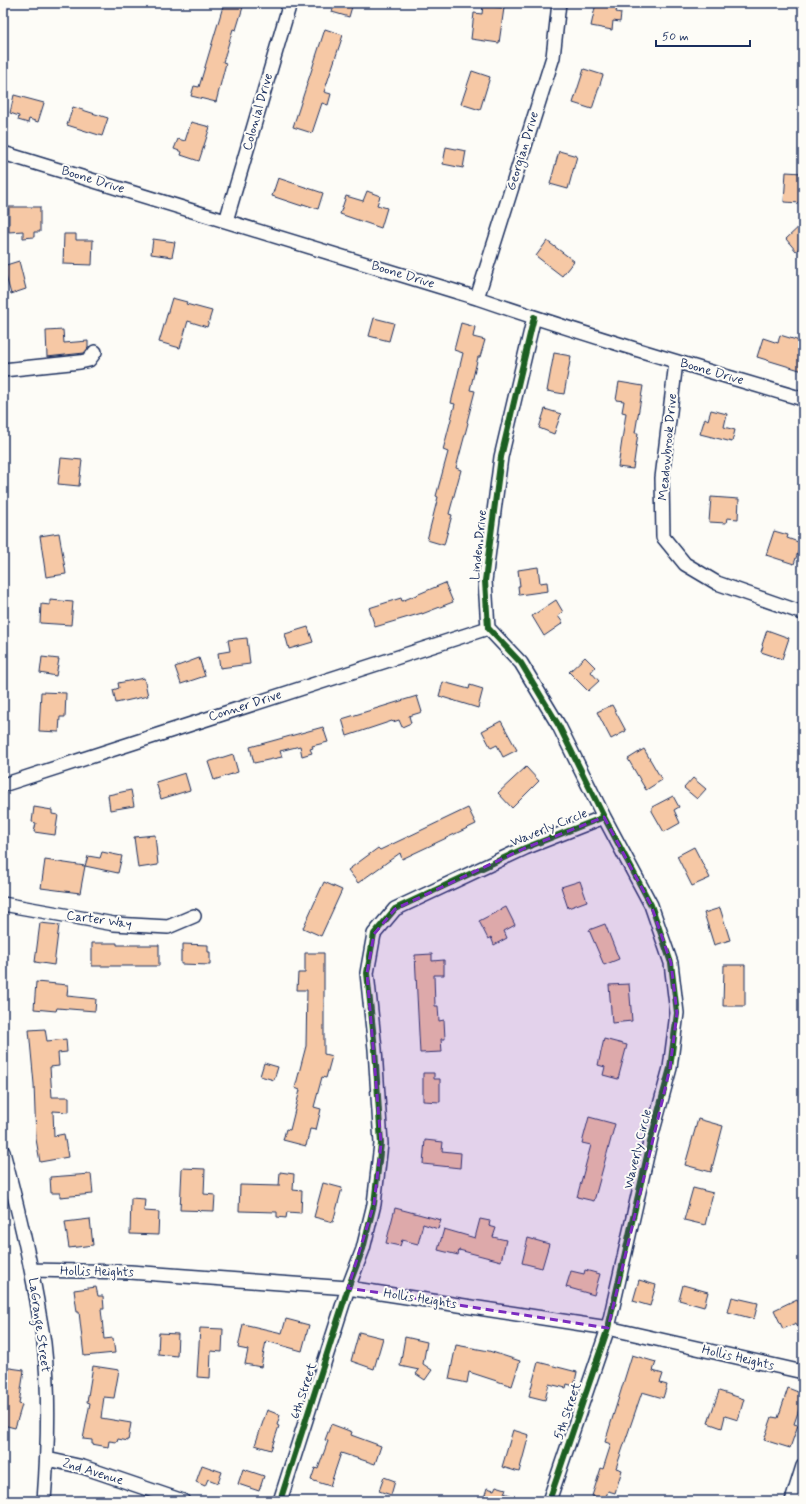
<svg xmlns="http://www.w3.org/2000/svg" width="806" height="1504" font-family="Mynerve,sans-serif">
	<rect width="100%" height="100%" fill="#fdfcf7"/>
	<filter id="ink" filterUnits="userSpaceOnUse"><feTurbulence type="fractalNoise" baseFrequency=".025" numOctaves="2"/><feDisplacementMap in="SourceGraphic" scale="8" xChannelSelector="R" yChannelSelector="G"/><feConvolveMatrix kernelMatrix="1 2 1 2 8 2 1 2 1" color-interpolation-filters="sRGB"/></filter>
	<g filter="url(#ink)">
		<path fill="#f6c8a5" stroke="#1b2f5e" d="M 224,3 L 243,7 L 236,30 L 233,29 L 223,62 L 226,63 L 216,102 L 191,96 L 194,86 L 199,87 Z
			M 335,3 L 353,3 L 349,17 L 332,12 Z
			M 596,3 L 618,3 L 616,12 L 621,13 L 620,22 L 613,21 L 612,30 L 591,26 Z
			M 483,5 L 504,8 L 499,43 L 471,39 L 474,13 L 482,14 Z
			M 325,29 L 343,35 L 324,92 L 331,94 L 328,105 L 322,103 L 312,133 L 293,127 Z
			M 584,69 L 603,75 L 592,109 L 573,103 Z
			M 472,71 L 490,77 L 480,110 L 461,104 Z
			M 14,95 L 44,103 L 38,122 L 29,119 L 28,123 L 18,120 L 19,116 L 10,113 Z
			M 73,107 L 108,118 L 102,136 L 67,125 Z
			M 191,122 L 210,127 L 199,161 L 181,155 L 182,152 L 174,149 L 178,139 L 185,141 Z
			M 446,147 L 466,151 L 463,168 L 443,164 Z
			M 559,151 L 577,156 L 568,189 L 550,184 Z
			M 786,172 L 802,173 L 801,203 L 784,202 Z
			M 278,178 L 323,193 L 318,209 L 303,204 L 302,206 L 272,196 Z
			M 367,191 L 380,196 L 377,205 L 387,208 L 381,228 L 340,214 L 346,196 L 363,201 Z
			M 9,207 L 40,207 L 40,232 L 34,232 L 34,237 L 23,238 L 23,231 L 9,232 Z
			M 803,223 L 803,244 L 796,251 L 786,239 Z
			M 64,234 L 76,234 L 76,240 L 93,240 L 92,265 L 63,264 Z
			M 153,239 L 175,242 L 172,257 L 151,254 Z
			M 547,241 L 574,261 L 562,276 L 536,256 Z
			M 19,261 L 26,289 L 11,294 L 3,266 Z
			M 172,298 L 187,302 L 186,304 L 212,311 L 207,327 L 188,321 L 180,348 L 159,342 Z
			M 374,318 L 394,323 L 389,341 L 369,336 Z
			M 461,323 L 475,327 L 473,337 L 485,340 L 480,357 L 478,357 L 470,390 L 475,391 L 467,422 L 468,423 L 456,468 L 461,470 L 449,514 L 452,515 L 444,545 L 427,540 L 438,497 L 436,496 L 448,452 L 443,450 L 455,404 L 451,403 L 463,353 L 454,350 Z
			M 63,330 L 64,343 L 88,341 L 88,348 L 84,353 L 47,357 L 46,331 Z
			M 780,335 L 803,342 L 803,371 L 757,357 L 763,338 L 778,343 Z
			M 554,353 L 571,356 L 564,394 L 547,391 Z
			M 619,382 L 643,386 L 635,433 L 638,433 L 633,469 L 618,467 L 626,413 L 622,412 L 624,401 L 616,400 Z
			M 545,409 L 561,414 L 554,434 L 539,428 Z
			M 711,410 L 727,414 L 724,427 L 735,430 L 732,442 L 700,434 L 705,418 L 708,420 Z
			M 61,458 L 82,460 L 79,486 L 58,484 Z
			M 711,497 L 739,499 L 738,519 L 727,518 L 726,523 L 709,522 Z
			M 774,531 L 788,535 L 787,538 L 801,543 L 794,564 L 766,555 Z
			M 59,533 L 66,574 L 46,577 L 40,536 Z
			M 538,567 L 540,583 L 547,582 L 548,591 L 519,595 L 518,586 L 520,586 L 518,570 Z
			M 445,583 L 453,602 L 422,614 L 422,613 L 375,627 L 369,608 L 401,598 L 402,601 Z
			M 50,600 L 73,602 L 71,625 L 40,623 L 41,604 L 50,605 Z
			M 556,600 L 563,612 L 558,616 L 563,623 L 544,636 L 532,616 Z
			M 308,627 L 313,642 L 289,649 L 285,634 Z
			M 767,630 L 789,638 L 782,659 L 761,652 L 763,646 L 762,645 Z
			M 247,638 L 250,664 L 220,668 L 218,653 L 230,651 L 228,640 Z
			M 42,657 L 59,659 L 56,676 L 40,673 Z
			M 585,657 L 595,667 L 591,672 L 599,681 L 588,691 L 569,672 Z
			M 199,658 L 205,676 L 181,684 L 175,667 Z
			M 144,678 L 148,696 L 116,703 L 113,690 L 119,688 L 118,683 Z
			M 443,682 L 469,689 L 470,685 L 483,689 L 478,708 L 439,696 Z
			M 41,692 L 66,693 L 65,717 L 60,717 L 59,732 L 39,731 Z
			M 417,696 L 422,712 L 409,716 L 411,723 L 402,727 L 399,720 L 393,722 L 392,721 L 347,736 L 342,719 Z
			M 612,705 L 626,731 L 611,739 L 597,712 Z
			M 501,721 L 517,750 L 503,757 L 497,745 L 491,748 L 482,731 Z
			M 323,727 L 328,742 L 312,746 L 313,748 L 310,749 L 312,753 L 302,756 L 300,746 L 280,751 L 282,757 L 254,763 L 250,747 Z
			M 644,749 L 662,780 L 646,790 L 628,759 Z
			M 233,754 L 238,772 L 214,780 L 208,762 Z
			M 526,767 L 539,781 L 512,808 L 498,793 Z
			M 185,773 L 190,790 L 161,799 L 156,782 Z
			M 693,778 L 706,789 L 697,799 L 684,788 Z
			M 131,790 L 134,806 L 110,810 L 108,795 Z
			M 673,796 L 679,807 L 674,810 L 680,823 L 664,832 L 652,811 L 652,807 Z
			M 34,807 L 52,810 L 52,814 L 58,815 L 55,835 L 34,832 L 36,823 L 32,822 Z
			M 468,808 L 476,824 L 402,859 L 400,853 L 358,883 L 348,870 L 378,848 L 380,850 Z
			M 155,835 L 158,865 L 138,868 L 134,837 Z
			M 694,847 L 710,878 L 692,886 L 677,856 Z
			M 102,852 L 122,856 L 118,873 L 85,866 L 88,856 L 100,858 Z
			M 45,860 L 85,866 L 80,893 L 41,888 Z
			M 580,881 L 587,901 L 568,908 L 561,887 Z
			M 324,882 L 342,890 L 321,936 L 303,928 Z
			M 506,907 L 515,925 L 504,931 L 507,938 L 494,945 L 491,937 L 488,939 L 479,921 Z
			M 720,908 L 730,940 L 714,945 L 704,913 Z
			M 40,923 L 59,925 L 54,965 L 35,962 Z
			M 605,924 L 619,959 L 604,965 L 589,930 Z
			M 92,943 L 117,943 L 117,945 L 159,945 L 159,966 L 92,966 Z
			M 183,944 L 208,945 L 208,952 L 210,952 L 210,965 L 181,964 L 181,951 L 183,951 Z
			M 305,953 L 324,953 L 324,1054 L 332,1056 L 326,1078 L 322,1077 L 314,1107 L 321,1109 L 316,1130 L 310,1129 L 306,1146 L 283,1140 L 286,1129 L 290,1130 L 300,1090 L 295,1088 L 306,1046 L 307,990 L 297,990 L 298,973 L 305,973 Z
			M 432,954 L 432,961 L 444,960 L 444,975 L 434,975 L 435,1006 L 438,1006 L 439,1021 L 444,1020 L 445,1039 L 441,1039 L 442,1052 L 420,1053 L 415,955 Z
			M 724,965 L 745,965 L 745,1006 L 723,1006 Z
			M 36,982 L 68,985 L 67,996 L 96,999 L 95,1011 L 57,1008 L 56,1011 L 34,1009 Z
			M 629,984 L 632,1021 L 612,1023 L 609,985 Z
			M 45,1029 L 47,1041 L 66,1039 L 67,1052 L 58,1053 L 59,1066 L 50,1067 L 52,1097 L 69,1097 L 69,1112 L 53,1111 L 54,1136 L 64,1134 L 68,1157 L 40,1162 L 36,1139 L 34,1084 L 29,1030 Z
			M 604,1039 L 627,1045 L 618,1079 L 603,1075 L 605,1067 L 598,1065 Z
			M 264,1063 L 278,1067 L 274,1080 L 260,1076 Z
			M 423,1073 L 434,1073 L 434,1079 L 440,1079 L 440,1102 L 423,1101 Z
			M 589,1117 L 615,1124 L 594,1201 L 577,1197 L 591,1145 L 582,1143 Z
			M 698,1119 L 723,1126 L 711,1172 L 685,1165 Z
			M 425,1140 L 443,1142 L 442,1151 L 461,1153 L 460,1168 L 423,1164 Z
			M 182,1168 L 205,1169 L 204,1194 L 215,1195 L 214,1211 L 180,1210 Z
			M 280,1172 L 294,1174 L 293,1190 L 302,1191 L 301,1213 L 287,1212 L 286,1218 L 277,1217 L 277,1212 L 239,1211 L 240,1185 L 279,1186 Z
			M 91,1174 L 93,1194 L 60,1197 L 60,1193 L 51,1193 L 50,1177 Z
			M 323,1183 L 342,1188 L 333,1222 L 314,1217 Z
			M 693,1188 L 713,1193 L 705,1225 L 684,1220 Z
			M 131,1198 L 145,1199 L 144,1211 L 159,1212 L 158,1235 L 130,1234 Z
			M 395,1208 L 441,1220 L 438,1229 L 423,1224 L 418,1244 L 402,1240 L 400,1246 L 386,1243 Z
			M 90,1219 L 93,1245 L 69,1248 L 65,1222 Z
			M 480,1219 L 490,1221 L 489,1226 L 496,1228 L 493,1237 L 506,1240 L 501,1261 L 459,1250 L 458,1255 L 438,1250 L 444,1229 L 475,1238 Z
			M 528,1238 L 549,1244 L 542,1268 L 522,1263 Z
			M 585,1270 L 600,1274 L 594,1295 L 566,1287 L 571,1271 L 584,1274 Z
			M 639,1280 L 656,1285 L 650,1306 L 633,1301 Z
			M 683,1285 L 708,1292 L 704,1307 L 679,1300 Z
			M 96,1287 L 98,1296 L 103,1296 L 104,1309 L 101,1309 L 104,1339 L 113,1338 L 115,1353 L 84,1356 L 79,1312 L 77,1312 L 74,1290 Z
			M 732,1297 L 758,1303 L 754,1319 L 728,1312 Z
			M 797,1299 L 803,1312 L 803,1337 L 796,1323 L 783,1329 L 774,1310 Z
			M 286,1319 L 309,1325 L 302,1351 L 266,1341 L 261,1367 L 245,1364 L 248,1350 L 238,1348 L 243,1324 L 282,1333 Z
			M 200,1328 L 223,1329 L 222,1352 L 211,1351 L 210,1378 L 197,1377 Z
			M 359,1332 L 383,1338 L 374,1369 L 351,1361 Z
			M 159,1333 L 178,1334 L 177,1356 L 158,1354 Z
			M 405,1337 L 427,1342 L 423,1364 L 432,1370 L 425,1380 L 416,1374 L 419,1370 L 400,1366 Z
			M 456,1345 L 489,1351 L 520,1361 L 512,1386 L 469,1372 L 467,1383 L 449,1379 Z
			M 632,1355 L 656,1362 L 653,1371 L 663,1374 L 660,1383 L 667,1385 L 663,1398 L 642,1392 L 616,1468 L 622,1470 L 615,1493 L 608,1491 L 605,1500 L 592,1496 L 601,1468 L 603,1469 L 611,1444 L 605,1442 Z
			M 538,1362 L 577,1372 L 574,1386 L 567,1384 L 566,1388 L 549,1384 L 545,1400 L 529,1396 Z
			M 93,1366 L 119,1370 L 114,1398 L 104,1397 L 101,1418 L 131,1423 L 128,1441 L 118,1439 L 117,1442 L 109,1441 L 108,1447 L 92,1444 L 92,1440 L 83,1439 L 90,1403 L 87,1402 Z
			M 3,1367 L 24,1370 L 19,1404 L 22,1405 L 15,1428 L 3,1425 Z
			M 788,1388 L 803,1394 L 803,1398 L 794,1424 L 798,1425 L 790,1448 L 764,1440 L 772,1417 L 778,1418 Z
			M 719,1391 L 744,1399 L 738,1420 L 725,1416 L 722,1428 L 708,1423 Z
			M 267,1410 L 280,1415 L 277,1425 L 279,1426 L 271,1450 L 255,1445 Z
			M 331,1424 L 352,1432 L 351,1435 L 381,1446 L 375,1464 L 341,1453 L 330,1486 L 311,1480 L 315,1468 L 318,1469 L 328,1441 L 325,1440 Z
			M 513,1430 L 529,1435 L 519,1472 L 502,1467 Z
			M 202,1465 L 222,1472 L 218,1483 L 208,1479 L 205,1486 L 196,1482 Z
			M 243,1469 L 264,1476 L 259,1491 L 238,1484 Z
			M 384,1477 L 395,1481 L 391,1495 L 379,1491 Z
			M 496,1486 L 506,1489 L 504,1493 L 522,1499 L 522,1501 L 483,1501 L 487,1488 L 494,1490 Z"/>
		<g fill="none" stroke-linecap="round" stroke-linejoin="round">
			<g stroke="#1b2f5e" stroke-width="16">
				<path id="minor" d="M 3,153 L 477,298 C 585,335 694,367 803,399
					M 226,221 L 290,3
					M 477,298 L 553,57 L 559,3
					M 534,317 L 501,457 L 485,581 L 488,628 L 521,663 L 559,726 L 604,817 L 651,905 L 671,963 L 677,1013 L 670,1068 L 651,1138 L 608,1328 L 549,1501
					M 676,362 L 662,478 L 663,537 L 685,564 L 717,583 L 803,613
					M 3,370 L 80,362 L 89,360 L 95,352
					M 3,785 L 488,628
					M 3,904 L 114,924 L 168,927 L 194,916
					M 3,1152 C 16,1201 28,1250 37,1301 C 39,1315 42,1329 44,1343 C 50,1395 48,1448 44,1501
					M 31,1270 L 130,1272 L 348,1288 L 608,1328 L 803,1372
					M 47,1459 L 83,1467 L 183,1501
					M 280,1501 L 348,1288 L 363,1249 L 374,1204 L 381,1144 L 375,1049 L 367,973 L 374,934 L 395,909 L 525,848 L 604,817
					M 792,1501 L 803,1466"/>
			</g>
			<use href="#minor" stroke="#fdfcf7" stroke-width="13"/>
			<g stroke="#fdfcf7" stroke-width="8">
				<path id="cycleway" d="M 534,317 L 501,457 L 485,581 L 488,628 L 521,663 L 559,726 L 604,817 L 651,905 L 671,963 L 677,1013 L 670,1068 L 651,1138 L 608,1328 L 549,1501
					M 280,1501 L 348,1288 L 363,1249 L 374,1204 L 381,1144 L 375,1049 L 367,973 L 374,934 L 395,909 L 525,848 L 604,817"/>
			</g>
			<use href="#cycleway" stroke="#1b5e20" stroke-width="6"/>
		</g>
	</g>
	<path fill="#7b2cbf" fill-opacity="0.2" stroke="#7b2cbf" stroke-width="3" stroke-dasharray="8 5" stroke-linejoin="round" d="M 604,817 L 651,905 L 671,963 L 677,1013 L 670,1068 L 608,1328 L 348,1288 L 374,1204 L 381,1144 L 367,973 L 374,934 L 395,909 L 525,848 Z"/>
	<g text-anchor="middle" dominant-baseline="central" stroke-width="4" stroke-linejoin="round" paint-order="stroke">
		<g font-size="13" fill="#1b2f5e" stroke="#fdfcf7">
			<text transform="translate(258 112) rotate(-74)">Colonial Drive</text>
			<text transform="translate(523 151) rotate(-73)">Georgian Drive</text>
			<text transform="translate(93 180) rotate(17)">Boone Drive</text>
			<text transform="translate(403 275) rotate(17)">Boone Drive</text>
			<text transform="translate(712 372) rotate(16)">Boone Drive</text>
			<text transform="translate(668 447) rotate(-85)">Meadowbrook Drive</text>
			<text transform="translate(479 545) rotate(-84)">Linden Drive</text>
			<text transform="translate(245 706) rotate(-18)">Conner Drive</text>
			<text transform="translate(549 828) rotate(-22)">Waverly Circle</text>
			<text transform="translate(99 920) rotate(8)">Carter Way</text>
			<text transform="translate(638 1149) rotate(-76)">Waverly Circle</text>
			<text transform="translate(97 1272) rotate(1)">Hollis Heights</text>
			<text transform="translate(420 1299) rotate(9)">Hollis Heights</text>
			<text transform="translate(39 1325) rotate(82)">LaGrange Street</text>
			<text transform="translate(738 1358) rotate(13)">Hollis Heights</text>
			<text transform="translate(304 1391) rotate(-72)">6th Street</text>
			<text transform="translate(568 1411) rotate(-71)">5th Street</text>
			<text transform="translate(93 1472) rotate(17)">2nd Avenue</text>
		</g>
	</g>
	<rect width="806" height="1504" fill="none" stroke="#fdfcf7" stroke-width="16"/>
	<rect x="8" y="8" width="790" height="1488" fill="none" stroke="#1b2f5e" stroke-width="1.5" filter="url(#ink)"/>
	<path d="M656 40v6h94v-6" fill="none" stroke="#1b2f5e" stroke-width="2"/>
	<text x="662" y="40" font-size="12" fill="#1b2f5e" stroke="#fdfcf7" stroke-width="3" paint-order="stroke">50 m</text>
</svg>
